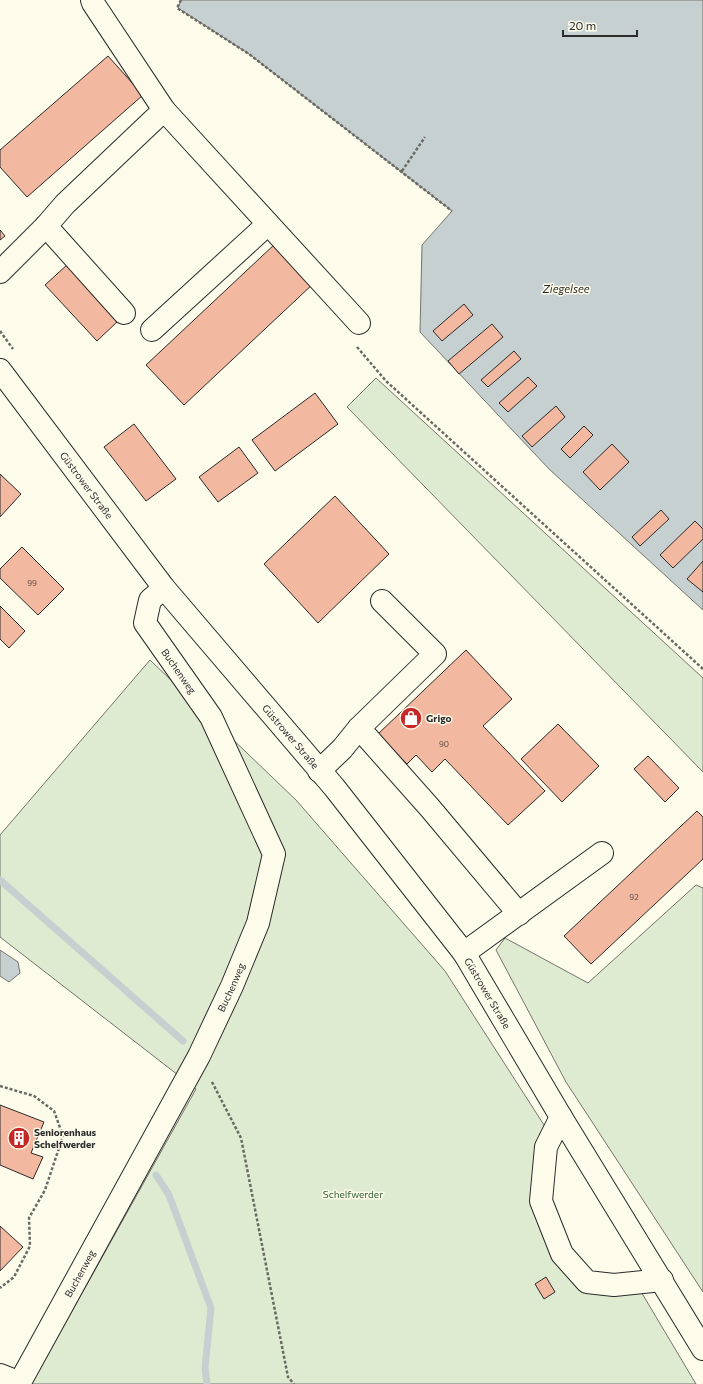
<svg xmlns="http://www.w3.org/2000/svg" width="703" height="1384" font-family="Commissioner,sans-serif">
	<rect width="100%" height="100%" fill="#fdfbea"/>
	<path fill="#deebd1" stroke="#74746e" d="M 376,378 L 703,678 L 703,772 L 347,407 Z
		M 150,660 L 296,800 L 445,971 L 544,1125 L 561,1117 L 541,1201 L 587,1282 L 640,1290 L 696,1384 L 20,1384 L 20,1383 L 33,1381 L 196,1089 L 0,937 L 0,835 Z
		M 696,885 L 703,888 L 703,1292 L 566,1082 L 496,950 L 505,938 L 588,983 Z"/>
	<path fill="#c7d0d0" stroke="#74746e" d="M 181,0 L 703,0 L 703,610 L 549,469 L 420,332 L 422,245 L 452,211 L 249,54 L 178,8 Z
		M 0,950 L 18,962 L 20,973 L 9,982 L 0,976 Z"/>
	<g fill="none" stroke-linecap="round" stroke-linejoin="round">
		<path stroke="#c7d0d0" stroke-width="7" d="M 0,880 L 183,1041
			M 156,1175 L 169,1195 L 211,1308 L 205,1368 L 207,1384"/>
	</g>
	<path fill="#f2b8a0" stroke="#2b2b2b" d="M 108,56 L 143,95 L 27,197 L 0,167 L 0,150 Z
		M 0,230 L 5,236 L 0,240 Z
		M 276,243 L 314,283 L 184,405 L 146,365 Z
		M 68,264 L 119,320 L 97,341 L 45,285 Z
		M 464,304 L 473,315 L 442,341 L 433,331 Z
		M 492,324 L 503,337 L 459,374 L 448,361 Z
		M 514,351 L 521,359 L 488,387 L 481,380 Z
		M 528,377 L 537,386 L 508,412 L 499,403 Z
		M 315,393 L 338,424 L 275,471 L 252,440 Z
		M 556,406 L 565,417 L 532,447 L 522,436 Z
		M 134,424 L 176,479 L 146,501 L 104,447 Z
		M 584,426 L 593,435 L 570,458 L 561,449 Z
		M 612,444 L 629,462 L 600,490 L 583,472 Z
		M 239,447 L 258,473 L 218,502 L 199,477 Z
		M 0,474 L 21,494 L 0,517 Z
		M 335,496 L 389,554 L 318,623 L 264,564 Z
		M 661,510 L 669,519 L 640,546 L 632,537 Z
		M 695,521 L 703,529 L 703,539 L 673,568 L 660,555 Z
		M 22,547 L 64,589 L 38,615 L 0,578 L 0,569 Z
		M 703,561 L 703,592 L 687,579 Z
		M 0,606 L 25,631 L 9,648 L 0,639 Z
		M 466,650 L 512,699 L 483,726 L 545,791 L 508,825 L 445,759 L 432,772 L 416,755 L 407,764 L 378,734 Z
		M 558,724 L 599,766 L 562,802 L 521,759 Z
		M 648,756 L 679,788 L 665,802 L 634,769 Z
		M 697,811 L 703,817 L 703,859 L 591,964 L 564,936 Z
		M 0,1105 L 44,1122 L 31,1153 L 43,1157 L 33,1179 L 0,1165 Z
		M 0,1226 L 23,1247 L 0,1271 Z
		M 546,1277 L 555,1292 L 544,1299 L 535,1284 Z"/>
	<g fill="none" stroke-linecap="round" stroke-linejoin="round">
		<g stroke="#2b2b2b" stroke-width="24">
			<g id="minor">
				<path d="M 164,110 L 359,323"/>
				<path d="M 46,226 L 124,313"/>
				<path d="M 0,272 L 46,226 L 65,204 L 164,110 L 93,3 L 92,0"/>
				<path d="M 152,330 L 268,224"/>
				<path d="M 359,728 L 430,808 L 519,914"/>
				<path d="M 319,771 L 342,749 L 359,728 L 435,654 L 382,601"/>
				<path d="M 464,953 L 602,853"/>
				<path d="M 561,1117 L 546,1147 L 541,1201 L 562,1254 L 587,1282 L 614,1285 L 662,1280"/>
				<path d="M 0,1375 L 20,1383"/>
				<path id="s1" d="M 19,1384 L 199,1056 L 232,986 L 258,923 L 274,854 L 211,717 L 145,623 L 150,600 L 164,588"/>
			</g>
		</g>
		<g stroke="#2b2b2b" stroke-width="24">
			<g id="major">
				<path id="s2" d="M 0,370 L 164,588 L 334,787 L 464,953 L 561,1117 L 703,1349"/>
			</g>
		</g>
		<path stroke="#6a6964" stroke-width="2.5" stroke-dasharray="3 2" stroke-linecap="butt" d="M 181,0 L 177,8 L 249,54 L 452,211
			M 402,171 L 425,137
			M 0,331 L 13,349
			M 357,347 L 386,381 L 703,669
			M 212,1082 L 241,1138 L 288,1377 L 294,1384
			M 0,1086 L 34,1096 L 54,1111 L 63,1136 L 45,1190 L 29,1218 L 30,1246 L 14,1277 L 0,1288"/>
		<use href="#minor" stroke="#fdfbea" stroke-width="22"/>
		<use href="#major" stroke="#fdfbea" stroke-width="22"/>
	</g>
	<defs>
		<g id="shop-disc" transform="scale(1.15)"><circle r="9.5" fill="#c62828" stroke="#fdfbea"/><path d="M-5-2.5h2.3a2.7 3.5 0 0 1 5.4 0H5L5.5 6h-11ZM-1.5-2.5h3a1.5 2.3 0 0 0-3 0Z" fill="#fff"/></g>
		<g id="building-disc" transform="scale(1.15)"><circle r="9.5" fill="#c62828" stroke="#fdfbea"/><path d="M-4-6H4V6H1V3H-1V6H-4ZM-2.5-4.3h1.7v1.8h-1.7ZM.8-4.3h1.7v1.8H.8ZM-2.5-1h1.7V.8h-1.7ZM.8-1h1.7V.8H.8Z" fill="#fff"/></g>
	</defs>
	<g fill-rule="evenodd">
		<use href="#shop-disc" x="411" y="718"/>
		<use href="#building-disc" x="19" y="1138"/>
	</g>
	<g text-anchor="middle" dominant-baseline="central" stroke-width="3" stroke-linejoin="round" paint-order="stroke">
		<g font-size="8" fill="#5d4e48">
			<text x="32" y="583">99</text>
			<text x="444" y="744">90</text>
			<text x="634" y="897">92</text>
		</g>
		<g font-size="10" fill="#2b2b2b" stroke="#fdfbea">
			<text stroke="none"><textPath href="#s2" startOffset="144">Güstrower Straße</textPath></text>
			<text transform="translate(179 671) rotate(55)">Buchenweg</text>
			<text stroke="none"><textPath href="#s2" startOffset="468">Güstrower Straße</textPath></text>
			<text stroke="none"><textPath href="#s1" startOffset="450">Buchenweg</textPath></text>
			<text stroke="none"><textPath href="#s2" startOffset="792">Güstrower Straße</textPath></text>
			<text stroke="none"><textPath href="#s1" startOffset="126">Buchenweg</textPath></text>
		</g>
		<g font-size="10" font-weight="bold" fill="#2b2b2b" stroke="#fdfbea" text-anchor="start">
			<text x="426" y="718">Grigo</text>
			<text x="34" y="1132">Seniorenhaus<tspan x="34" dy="12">Schelfwerder</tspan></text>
		</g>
		<g font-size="10" fill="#34623c" stroke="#fdfbea">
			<text x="353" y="1194">Schelfwerder</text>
		</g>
		<g font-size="11" font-style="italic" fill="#2b2b2b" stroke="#fdfbea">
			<text x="566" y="288">Ziegelsee</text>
		</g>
	</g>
	<path d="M563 30v6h74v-6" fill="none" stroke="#2b2b2b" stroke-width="2"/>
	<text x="569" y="30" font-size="12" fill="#2b2b2b" stroke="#fdfbea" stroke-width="3" paint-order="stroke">20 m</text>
</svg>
